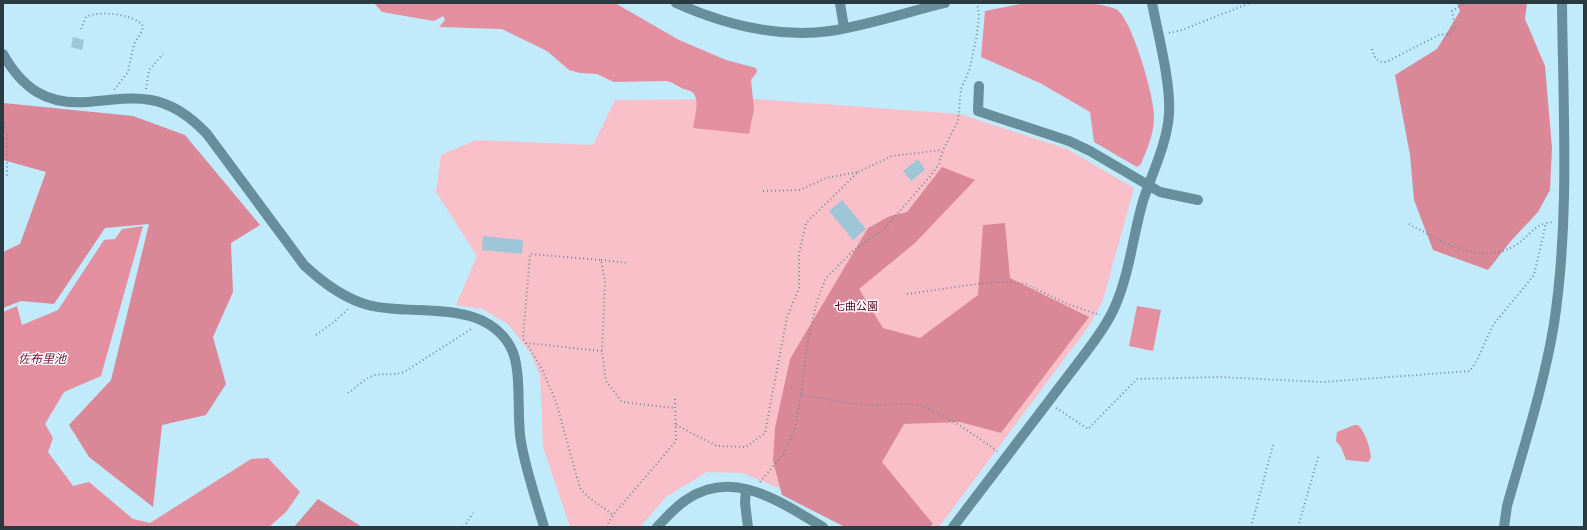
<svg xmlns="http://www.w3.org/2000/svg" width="1587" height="530" font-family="'Source Sans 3','Noto Sans JP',sans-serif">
	<rect width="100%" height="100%" fill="#c1eafb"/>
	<path fill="#fac0ca" d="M 755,99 L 960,114 L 1067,149 L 1134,188 L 1103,300 L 1089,326 L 939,527 L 851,527 L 796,495 L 742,473 L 707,472 L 666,497 L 640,527 L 570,527 L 543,447 L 540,375 L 530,352 L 508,324 L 482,309 L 456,305 L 477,256 L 436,192 L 441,155 L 476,140 L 593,145 L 615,100 Z"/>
	<path fill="#da8798" d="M 1457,3 L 1527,3 L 1525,19 L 1545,66 L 1552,148 L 1550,190 L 1538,212 L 1510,242 L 1488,270 L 1433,250 L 1414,200 L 1410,155 L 1395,75 L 1437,49 L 1460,11 Z
		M 3,103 L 133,116 L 185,135 L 260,225 L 231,243 L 233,292 L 213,337 L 226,384 L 206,415 L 162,425 L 153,507 L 89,457 L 69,425 L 111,380 L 149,224 L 105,228 L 54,304 L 21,301 L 3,308 L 3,252 L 20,244 L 46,172 L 3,160 Z
		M 942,167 L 975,180 L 915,243 L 859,289 L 883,328 L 920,338 L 978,295 L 983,225 L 1005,223 L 1010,278 L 1089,317 L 1001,433 L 960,422 L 904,424 L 882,462 L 933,524 L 929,527 L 845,527 L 782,495 L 773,461 L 775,428 L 790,359 L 868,228 L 890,216 L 907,212 Z
		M 318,499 L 362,527 L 294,527 Z"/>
	<path fill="#e48fa0" d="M 374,3 L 615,3 L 679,40 L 726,60 L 756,68 L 757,72 L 751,80 L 754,109 L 749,134 L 693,128 C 694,119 701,99 692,92 C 688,89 684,90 680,87 C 674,84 672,82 666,81 L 614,82 L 597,74 L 580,73 L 569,70 L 547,51 L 502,29 L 439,27 L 445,20 L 443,16 L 434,21 L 382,12 Z
		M 1026,3 C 1051,3 1094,0 1116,9 C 1132,18 1155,99 1154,117 C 1154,134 1147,149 1141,164 L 1137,167 L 1094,142 L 1090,112 L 1040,83 L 981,57 L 985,11 Z
		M 143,226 L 101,376 L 64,392 L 45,424 L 53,438 L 48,452 L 73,486 L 89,482 L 133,519 L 150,523 L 251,459 L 268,458 L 300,492 L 286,512 L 269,527 L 3,527 L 3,312 L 17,306 L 22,325 L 58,310 L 104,240 L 115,239 L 122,229 Z
		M 1137,306 L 1161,310 L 1153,351 L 1129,346 Z
		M 1354,425 L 1358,425 C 1366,433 1370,448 1371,458 L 1368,462 L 1346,460 L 1341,447 L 1336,441 L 1337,432 Z"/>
	<path fill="#9fc6d7" d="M 73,37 L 84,40 L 82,50 L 71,47 Z
		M 918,159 L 925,170 L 911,181 L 903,171 Z
		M 842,200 L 866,229 L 853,240 L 829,211 Z
		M 483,236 L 523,240 L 522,254 L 482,250 Z"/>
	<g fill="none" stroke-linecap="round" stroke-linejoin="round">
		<path stroke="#728e99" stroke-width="2" stroke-dasharray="1 3" stroke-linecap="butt" d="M 81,29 L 86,17 C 98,10 135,14 143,26 L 142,31 L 134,44 L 128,72 L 114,90
			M 1169,33 L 1182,30 L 1250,3
			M 1372,49 C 1374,57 1377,63 1386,62 L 1439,35 L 1449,34 L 1455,28 L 1452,11 L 1465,3
			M 146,89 L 149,70 L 163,54
			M 3,119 L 7,135 L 7,176
			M 858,172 L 892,156 L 942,150
			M 1409,224 C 1440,240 1479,266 1514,246 C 1526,240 1533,226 1546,223
			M 601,260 L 628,263
			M 907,294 L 984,283 L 1012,282 L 1026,284 L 1067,304 L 1100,315
			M 316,335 L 334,322 L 348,309
			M 526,343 L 542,369 L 556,402 L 580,488 L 587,496 L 613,515
			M 602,351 L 526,343 L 523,339 L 530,254 L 601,260 L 605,283 L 602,351 L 606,381 L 622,402 L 674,408
			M 348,393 C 356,388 366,377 375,375 C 385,373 392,376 404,372 L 473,328
			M 802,395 C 824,398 846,404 869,405 C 886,406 904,401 921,406 C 944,413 977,437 997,451
			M 1056,408 L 1088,429 L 1137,379 L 1219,377 L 1323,382 L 1470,371 L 1478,358 L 1493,325 L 1534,275 L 1546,223 L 1553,222
			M 676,425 L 717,446 L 746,447 L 765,433 L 787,317 L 799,288 L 799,254 L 806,223 L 858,172 L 826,178 L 800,190 L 760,191
			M 760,482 L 784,453 L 795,429 L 801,395 L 807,345 L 817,301 L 826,278 L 853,251 L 884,229 L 932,174 L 939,164 L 943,150 L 958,121 L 961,89 L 969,71 L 977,35 L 979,14 L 977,3
			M 464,527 L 473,513
			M 606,527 L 613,515 L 676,441 L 675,399
			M 1251,527 L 1273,445
			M 1298,527 L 1319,454"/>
		<path stroke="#688d9c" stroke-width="10" d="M 676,3 C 723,24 778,38 830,31 C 869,25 907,12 945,3
			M 840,3 L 844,28
			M 3,54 C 22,88 46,105 87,102 C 108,101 129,96 151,100 C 173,104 192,118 207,134 L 304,265 C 322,282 343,298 368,305 C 413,317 482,297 510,346 C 523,368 516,415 521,442 C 526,471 536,499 544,527
			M 979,86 L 978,111 L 1069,141 L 1090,151 L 1160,192 L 1198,200
			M 746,489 L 745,503 L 748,527
			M 657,527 C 666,518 675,507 686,500 C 734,467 781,503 823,527
			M 953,527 L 1087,351 C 1098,336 1109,321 1116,304 C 1130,271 1133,235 1143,201 C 1152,173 1167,144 1169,114 C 1171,83 1158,34 1152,3
			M 1504,527 L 1507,506 C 1524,446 1544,385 1554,324 C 1570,218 1563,110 1562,3"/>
	</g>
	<g text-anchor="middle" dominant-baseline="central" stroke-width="3" stroke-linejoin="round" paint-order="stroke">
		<g font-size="11" fill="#510421" stroke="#fff">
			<text x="856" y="306">七曲公園</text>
		</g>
		<g font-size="12" font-style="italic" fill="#740f33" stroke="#fff">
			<text x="42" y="359">佐布里池</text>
		</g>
	</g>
	<rect width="1587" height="530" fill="none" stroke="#2a3a41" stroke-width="8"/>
</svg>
